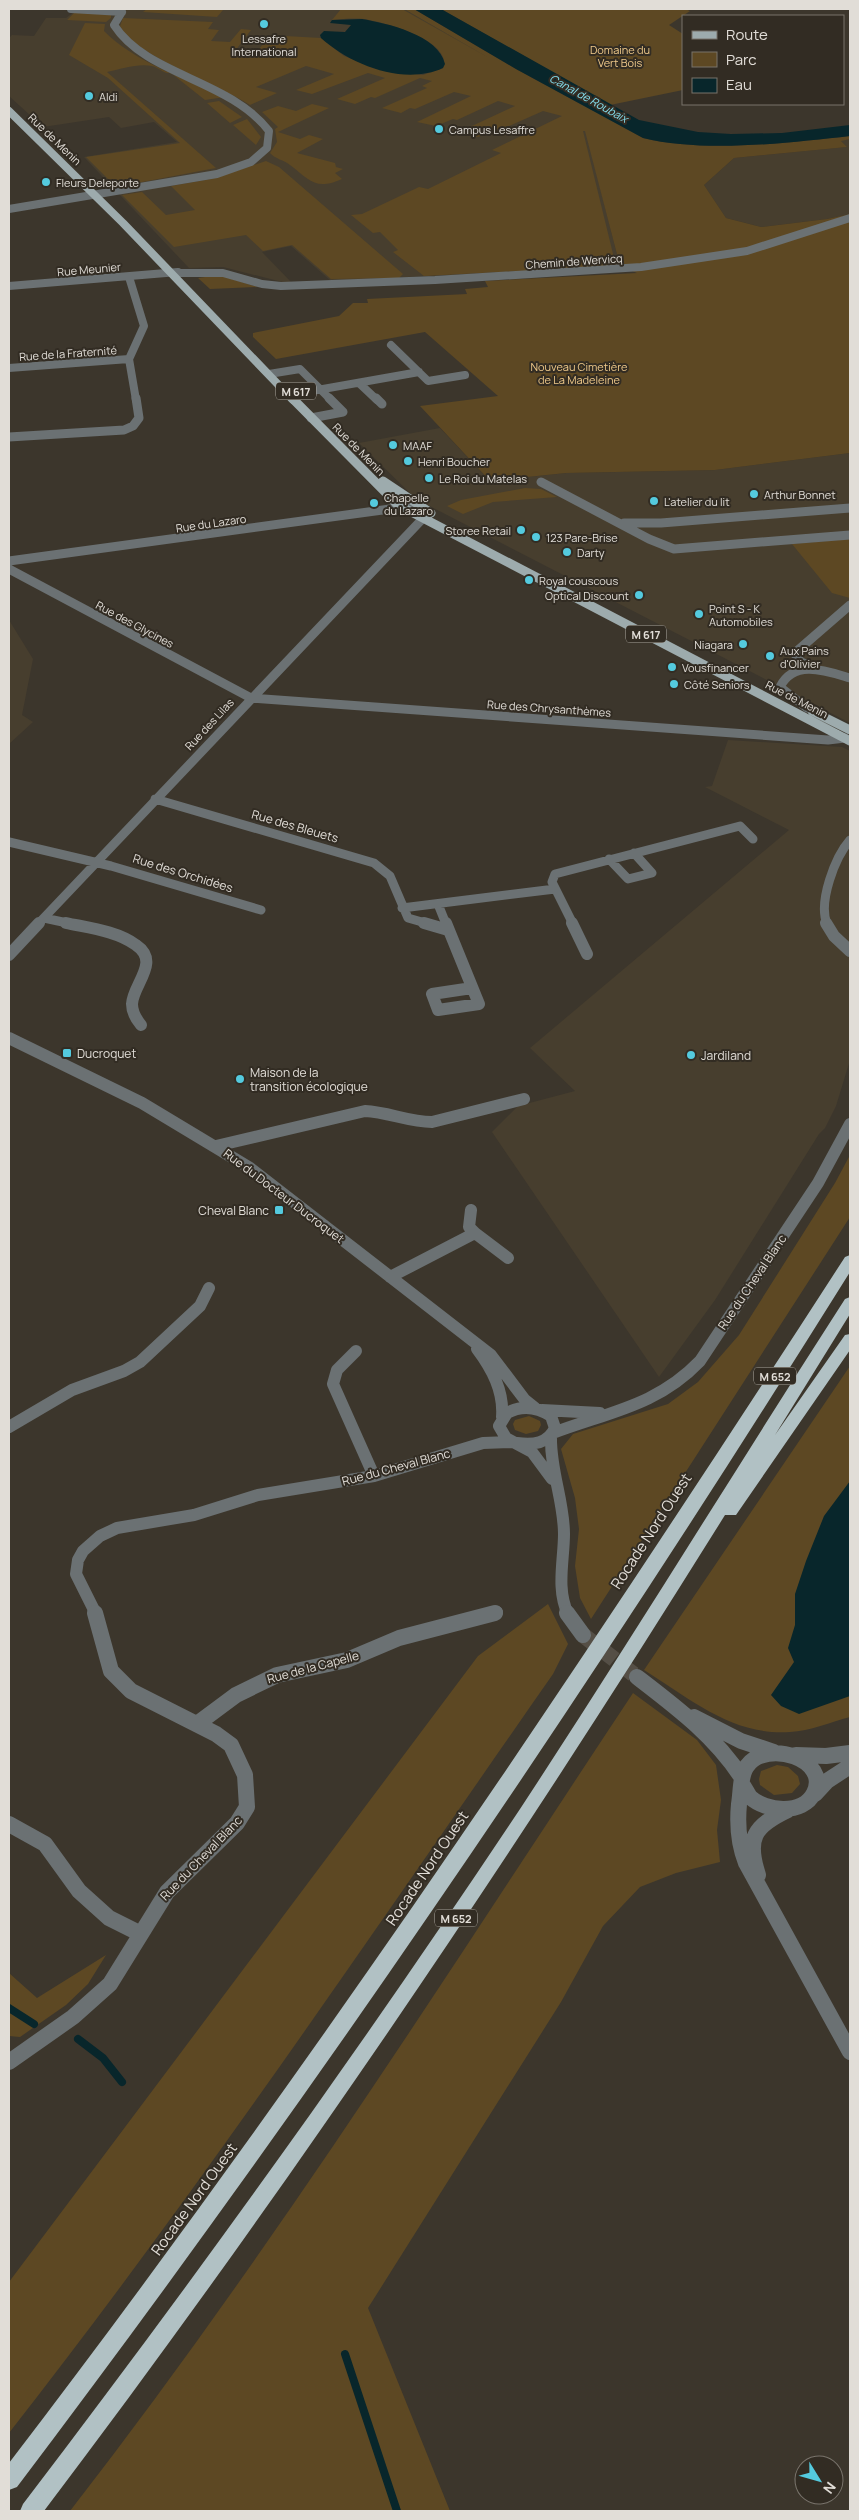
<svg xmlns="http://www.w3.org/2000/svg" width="859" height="2520" font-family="Manrope,sans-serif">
	<rect width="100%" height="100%" fill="#3c362c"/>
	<path fill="#473e2e" d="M 78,9 L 404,9 L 495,61 L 600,129 L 586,132 L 620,266 L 331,281 L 291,246 L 262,252 L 292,283 L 286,283 L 223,267 L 189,268 L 84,157 L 177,142 L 154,122 L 121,128 L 109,117 L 43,127 L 9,96 L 9,38 L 12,35 L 34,36 L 46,18 L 66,18 Z
		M 850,139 L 850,214 L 827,219 L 761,227 L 726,218 L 704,185 L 734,158 L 846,147 L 840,140 Z
		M 440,428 L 490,481 L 566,473 L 715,470 L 850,453 L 850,723 L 416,499 L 359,443 Z
		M 9,620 L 33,659 L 22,715 L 33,722 L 9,744 Z
		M 728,740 L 842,747 L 850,751 L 850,1060 L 836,1106 L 825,1128 L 819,1134 L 715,1300 L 659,1377 L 492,1132 L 518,1106 L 575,1091 L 530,1048 L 789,830 L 705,787 L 712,786 Z"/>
	<path fill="#5d4823" d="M 147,9 L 236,9 L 223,10 L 217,17 L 143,12 Z
		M 341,9 L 402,9 L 489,58 L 404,9 L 414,9 L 516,69 L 643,138 C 704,153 788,143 850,136 L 850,139 L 841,141 L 847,147 L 734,158 L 704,185 L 726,218 L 761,227 L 827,219 L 850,214 L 850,453 L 715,470 L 566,473 L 490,481 L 420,406 L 498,396 L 425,332 L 276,359 L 253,337 L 253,333 L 339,316 L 353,303 L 368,303 L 367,299 L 467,294 L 465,289 L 488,287 L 485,281 L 637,273 L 620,266 L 585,131 L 583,131 L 616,266 L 424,276 L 393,252 L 398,250 L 380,232 L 373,233 L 351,215 L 362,214 L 419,187 L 428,189 L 501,153 L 492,150 L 562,116 L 543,111 L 500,130 L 495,129 L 478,137 L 459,132 L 515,106 L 498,101 L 457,120 L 453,119 L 436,126 L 417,122 L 471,96 L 454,92 L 415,109 L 410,108 L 401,113 L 382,108 L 427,88 L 422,86 L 432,81 L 420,78 L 375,98 L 371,97 L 355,104 L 337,99 L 385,78 L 368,73 L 312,94 L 296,90 L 334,74 L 306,66 L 256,87 L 277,93 L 250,105 C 218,84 135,56 120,26 L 123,18 L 213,22 L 208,29 L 219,30 L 211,41 L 230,42 L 241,29 L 251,30 L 235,51 L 256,52 L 266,41 L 277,42 L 285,36 L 321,38 L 344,56 L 379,69 L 423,75 L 443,68 C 443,64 444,60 443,57 C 435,36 383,22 364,19 C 353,18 343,19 332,20 Z
		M 441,9 L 685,9 L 690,11 L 669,25 L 683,34 L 683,90 L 610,105 Z
		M 76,11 L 111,15 L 111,18 L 106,22 L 67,20 Z
		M 85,23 L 105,24 L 104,31 C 133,61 187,80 225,97 L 205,100 L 171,73 C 163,74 160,68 152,66 C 138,63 121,69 107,72 L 216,168 L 116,187 L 86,157 L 180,143 L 108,78 L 69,55 Z
		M 219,101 L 242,117 L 230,123 L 207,103 Z
		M 312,104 L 329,108 L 278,132 L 300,139 L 309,135 L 323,139 L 297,153 L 335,163 L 336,167 L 343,169 L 335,173 L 342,179 C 315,191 310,180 290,165 C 284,160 275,159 270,153 L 277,142 L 275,129 L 278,127 L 262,112 L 278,106 L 296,111 Z
		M 247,119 L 261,137 L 256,145 L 233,125 Z
		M 266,161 L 279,167 L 403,274 L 399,278 L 331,279 L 292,245 L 263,251 L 246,235 L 174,247 L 122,195 L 142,192 L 166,215 L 195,210 L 171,186 L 211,179 Z
		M 219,275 L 258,287 L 210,289 L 198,278 Z
		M 525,488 L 541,489 L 557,497 L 493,502 L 463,514 L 447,506 L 461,500 Z
		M 850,539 L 850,598 L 832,593 L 792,544 Z
		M 850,1155 L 850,1217 L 591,1619 L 580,1598 L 575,1566 L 579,1529 L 575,1498 L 561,1449 L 573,1434 L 668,1404 L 698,1382 L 739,1335 L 835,1183 Z
		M 850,1366 L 850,1717 C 831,1722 810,1731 790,1732 C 732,1736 691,1699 644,1670 Z
		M 529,1416 L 540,1421 L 541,1425 L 538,1431 L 526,1434 L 515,1430 L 513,1424 L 515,1420 Z
		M 548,1604 L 568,1644 L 553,1674 C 375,1929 201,2188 9,2433 L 9,2282 L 478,1656 Z
		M 633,1693 L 697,1740 L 716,1765 L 721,1800 L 717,1830 L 720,1862 L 676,1873 L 640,1887 L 603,1926 L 561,2002 L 368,2308 L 450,2511 L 70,2511 C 273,2250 450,1969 633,1693 Z
		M 777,1765 L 788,1767 L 798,1776 L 800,1784 L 792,1793 L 774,1795 L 760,1785 L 759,1779 L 761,1771 Z
		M 106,1955 L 88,1984 L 66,2005 L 20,2037 L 9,2036 L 9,1973 L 37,1998 Z"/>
	<path fill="#08262b" d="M 414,9 L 441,9 L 639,120 L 698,132 L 731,134 L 782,133 L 850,125 L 850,136 C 788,143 704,153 643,138 L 516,69 Z
		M 362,19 C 386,23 439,35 445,64 L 443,68 C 404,86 351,65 321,38 L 320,35 L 324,31 L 345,32 L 351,25 L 330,23 L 332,20 Z
		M 850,1481 L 850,1696 L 799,1714 L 781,1706 L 771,1695 L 794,1662 L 788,1648 L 795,1625 L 795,1594 L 806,1561 L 824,1516 Z"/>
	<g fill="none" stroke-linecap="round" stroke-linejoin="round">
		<path stroke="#08262b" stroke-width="8" d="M 9,2008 L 34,2024
			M 78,2039 L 103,2058 L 122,2082
			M 345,2354 L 397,2511"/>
		<path stroke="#554f46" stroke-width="16" stroke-dasharray="16 8" stroke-linecap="butt" d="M 583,1635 L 637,1677"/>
		<path stroke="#6b7173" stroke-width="8" d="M 71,9 L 122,12
			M 9,209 L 217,174 L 251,162 L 267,148 L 269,131 C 229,79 147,76 114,25 L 122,12
			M 172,273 L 223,273 L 262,284 L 281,286 L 435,280 L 641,267 L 747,251 L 850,218
			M 129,277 L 144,326 L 129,359 L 136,400
			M 9,286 L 178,272
			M 391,345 L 428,381 L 465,375
			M 9,368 L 129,359
			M 269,374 L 300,369 L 331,400
			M 359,383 L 377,400
			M 289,395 L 419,372"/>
		<path stroke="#6b7173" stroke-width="9" d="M 376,398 L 382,404
			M 311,418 L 343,412 L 329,398
			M 9,437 L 124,430 L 133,426 L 139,418 L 136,398
			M 541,482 L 649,539 L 674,549 L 850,535
			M 624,523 L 661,523 L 850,508
			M 9,561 L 412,506
			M 9,569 L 251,698 L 828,740 L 845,738
			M 816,668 L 801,662 L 796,656 L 797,651 L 850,605
			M 807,708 L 780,687 C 794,659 826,671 850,678
			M 155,799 L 374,863 L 390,876 L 408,918 L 429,924
			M 9,842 L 111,866 L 261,910
			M 609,859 L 628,879 L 652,873 L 634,853
			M 438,904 L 446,924
			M 402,908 L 555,889
			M 44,918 L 72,924
			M 38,924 L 429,512
			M 573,924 L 552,882 L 555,874 L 740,826 L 753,839
			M 827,924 C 818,902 835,857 850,840"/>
		<path stroke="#6b7173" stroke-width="12" d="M 66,923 C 89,928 117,931 136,945 C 161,962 133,984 132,1004 C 132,1013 136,1019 141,1025
			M 424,923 L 448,930
			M 446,923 L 479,1004 L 438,1010 L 432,994 L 472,988
			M 572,923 L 587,954
			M 826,923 L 834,936 L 850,951
			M 9,955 L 39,923
			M 9,1038 L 142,1103 L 250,1168 L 491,1355 L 525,1400 L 535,1408
			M 216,1146 L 365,1111 C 388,1112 409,1122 432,1122 L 524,1099
			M 471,1210 L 469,1227 L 475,1233
			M 390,1277 L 475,1233 L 508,1258
			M 477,1349 C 492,1369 504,1391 502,1417
			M 356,1351 L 337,1370 L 333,1384 L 374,1476
			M 542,1410 L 600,1413
			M 9,1427 L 72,1390 L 124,1371 L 140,1362 L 200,1306 L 209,1288
			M 553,1433 C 608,1412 657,1406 700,1361 L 818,1183 L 850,1124
			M 551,1436 C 550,1470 564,1501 564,1534 C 564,1560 556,1589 568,1614
			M 517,1443 C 533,1445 548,1444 555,1428 L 551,1416 C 537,1407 522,1405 507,1413 L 499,1426 L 506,1438 L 532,1452 L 552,1479
			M 96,1614 L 76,1574 L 78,1560 L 83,1551 L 100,1536 L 117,1528 L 194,1515 L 258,1495 L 374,1476 L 483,1443 L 513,1442
			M 490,1614 L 497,1612"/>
		<path stroke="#6b7173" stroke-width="16" d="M 567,1613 L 583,1635
			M 637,1677 C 676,1707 715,1736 742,1778
			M 694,1717 L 741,1741 L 774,1752
			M 197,1724 L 236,1695 L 277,1675 L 347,1660 L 399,1638 L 495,1613
			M 796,1755 L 826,1756 L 850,1753
			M 742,1784 C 745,1788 747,1793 750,1797 C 766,1812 803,1815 814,1793 C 831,1760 767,1738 747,1766 C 740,1775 741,1793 739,1804 C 737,1825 738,1843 746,1863 L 850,2052
			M 815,1794 L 827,1781 L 850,1766
			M 9,1824 L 45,1844 L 79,1891 L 109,1918 L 141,1934
			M 758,1875 C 746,1838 754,1826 788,1810
			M 9,2062 L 73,2017 L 110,1984 L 167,1892 L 237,1823 L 247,1807 L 245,1775 L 231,1745 L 216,1734 L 131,1691 L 111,1671 L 95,1613"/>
		<path stroke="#9dabad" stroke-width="8" d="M 9,111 L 123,223 L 293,400"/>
		<path stroke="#9dabad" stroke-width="9" d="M 292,398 L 398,505 L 850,741
			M 383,481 L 431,513
			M 812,711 L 850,730"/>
		<path fill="#b1c1c4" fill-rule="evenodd" d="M 850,1255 L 850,1272 C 590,1688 313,2096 17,2487 L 9,2490 L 9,2463 C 307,2074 579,1668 845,1257 Z
			M 850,1297 L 850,1314 L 775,1435 L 845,1335 L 850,1334 L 850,1350 L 736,1515 L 725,1515 C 512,1857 287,2190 44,2511 L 20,2511 L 23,2504 C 197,2276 364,2044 522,1806 C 632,1638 737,1467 845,1299 Z"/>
	</g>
	<g fill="#54cade" stroke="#322c23" stroke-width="2">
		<circle cx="264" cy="24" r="5"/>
		<circle cx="89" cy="96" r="5"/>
		<circle cx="439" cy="129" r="5"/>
		<circle cx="46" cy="182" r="5"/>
		<circle cx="393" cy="445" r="5"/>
		<circle cx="408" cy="461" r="5"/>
		<circle cx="429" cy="478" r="5"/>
		<circle cx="754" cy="494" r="5"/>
		<circle cx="654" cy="501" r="5"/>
		<circle cx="374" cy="503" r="5"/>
		<circle cx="521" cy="530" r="5"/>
		<circle cx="536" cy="537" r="5"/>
		<circle cx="567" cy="552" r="5"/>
		<circle cx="529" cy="580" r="5"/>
		<circle cx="639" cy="595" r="5"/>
		<circle cx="699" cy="614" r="5"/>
		<circle cx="743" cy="644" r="5"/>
		<circle cx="770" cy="656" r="5"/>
		<circle cx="672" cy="667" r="5"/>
		<circle cx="674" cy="684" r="5"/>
		<rect x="62" y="1048" width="10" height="10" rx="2.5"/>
		<circle cx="691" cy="1055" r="5"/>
		<circle cx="240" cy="1079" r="5"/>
		<rect x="274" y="1205" width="10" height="10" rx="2.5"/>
	</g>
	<g text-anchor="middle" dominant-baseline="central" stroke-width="4" stroke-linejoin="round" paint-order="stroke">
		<g font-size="11" fill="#e1ddd7" stroke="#322c23" text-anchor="start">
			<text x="264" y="38" text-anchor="middle">Lessafre<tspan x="264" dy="13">International</tspan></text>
			<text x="99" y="96">Aldi</text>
			<text x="449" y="129">Campus Lesaffre</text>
			<text x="56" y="182">Fleurs Deleporte</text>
			<text x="403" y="445">MAAF</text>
			<text x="418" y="461">Henri Boucher</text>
			<text x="439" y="478">Le Roi du Matelas</text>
			<text x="764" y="494">Arthur Bonnet</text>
			<text x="384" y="497">Chapelle<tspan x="384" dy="13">du Lazaro</tspan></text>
			<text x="664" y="501">L'atelier du lit</text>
			<text x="511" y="530" text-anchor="end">Storee Retail</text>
			<text x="546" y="537">123 Pare-Brise</text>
			<text x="577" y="552">Darty</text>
			<text x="539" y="580">Royal couscous</text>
			<text x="629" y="595" text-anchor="end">Optical Discount</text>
			<text x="709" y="608">Point S - K<tspan x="709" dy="13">Automobiles</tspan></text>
			<text x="733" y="644" text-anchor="end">Niagara</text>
			<text x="780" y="650">Aux Pains<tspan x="780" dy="13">d'Olivier</tspan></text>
			<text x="682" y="667">Vousfinancer</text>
			<text x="684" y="684">Côté Seniors</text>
		</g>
		<g font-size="11" fill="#efc98a" stroke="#322c23">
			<text x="620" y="49">Domaine du<tspan x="620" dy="13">Vert Bois</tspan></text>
			<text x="579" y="366">Nouveau Cimetière<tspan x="579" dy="13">de La Madeleine</tspan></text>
		</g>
		<g font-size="11" font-style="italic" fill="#85e1f1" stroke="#322c23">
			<text transform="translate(589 98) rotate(29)">Canal de Roubaix</text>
		</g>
		<g font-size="11" fill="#e1ddd7" stroke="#322c23">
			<text transform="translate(55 139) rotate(44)">Rue de Menin</text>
			<text transform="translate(574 261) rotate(-4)">Chemin de Wervicq</text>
			<text transform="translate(89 269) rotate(-5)">Rue Meunier</text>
			<text transform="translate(68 353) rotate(-4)">Rue de la Fraternité</text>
			<text transform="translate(359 449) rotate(45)">Rue de Menin</text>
			<text transform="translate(211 523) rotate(-8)">Rue du Lazaro</text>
			<text transform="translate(135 624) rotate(28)">Rue des Glycines</text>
			<text transform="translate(797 699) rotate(27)">Rue de Menin</text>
			<text transform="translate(549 708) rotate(4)">Rue des Chrysanthèmes</text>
			<text transform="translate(209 724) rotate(-47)">Rue des Lilas</text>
		</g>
		<g fill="#322c23" stroke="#aca8a1" stroke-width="1">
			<rect x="276" y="382.5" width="40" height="17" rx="4"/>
			<rect x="626" y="625.5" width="40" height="17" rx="4"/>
			<rect x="754" y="1367.5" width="42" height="17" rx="4"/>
			<rect x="435" y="1909.5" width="42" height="17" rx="4"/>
		</g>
		<g font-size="11" font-weight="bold" fill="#e1ddd7">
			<text x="296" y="391">M 617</text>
			<text x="646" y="634">M 617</text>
			<text x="775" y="1376">M 652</text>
			<text x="456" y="1918">M 652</text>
		</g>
		<g font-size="12" fill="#e1ddd7" stroke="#322c23">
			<text transform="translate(295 826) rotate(16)">Rue des Bleuets</text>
			<text transform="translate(183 873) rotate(17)">Rue des Orchidées</text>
			<text transform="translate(284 1196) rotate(37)">Rue du Docteur Ducroquet</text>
			<text transform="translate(752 1282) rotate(-56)">Rue du Cheval Blanc</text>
			<text transform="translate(396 1467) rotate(-15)">Rue du Cheval Blanc</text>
			<text transform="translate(313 1667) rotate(-15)">Rue de la Capelle</text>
			<text transform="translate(201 1858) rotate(-46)">Rue du Cheval Blanc</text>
		</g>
		<g font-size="12" fill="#e1ddd7" stroke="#322c23" text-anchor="start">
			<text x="77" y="1053">Ducroquet</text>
			<text x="701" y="1055">Jardiland</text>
			<text x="250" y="1072">Maison de la<tspan x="250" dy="14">transition écologique</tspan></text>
			<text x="269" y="1210" text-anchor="end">Cheval Blanc</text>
		</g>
		<g font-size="15" fill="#e1ddd7" stroke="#322c23">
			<text transform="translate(651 1531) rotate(-57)">Rocade Nord Ouest</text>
			<text transform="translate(427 1868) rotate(-56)">Rocade Nord Ouest</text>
			<text transform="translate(194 2199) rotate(-54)">Rocade Nord Ouest</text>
		</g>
	</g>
	<rect width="859" height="2520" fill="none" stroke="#e1ddd7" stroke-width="20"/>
	<rect x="682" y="15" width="162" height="90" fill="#322c23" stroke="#78736b"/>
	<rect x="692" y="31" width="25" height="8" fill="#9dabad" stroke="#78736b"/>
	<text x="726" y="40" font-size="15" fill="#e1ddd7">Route</text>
	<rect x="692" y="52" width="25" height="15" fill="#5d4823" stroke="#78736b"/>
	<text x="726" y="65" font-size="15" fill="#e1ddd7">Parc</text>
	<rect x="692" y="78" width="25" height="15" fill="#08262b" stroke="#78736b"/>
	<text x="726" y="90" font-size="15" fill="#e1ddd7">Eau</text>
	<g transform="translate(819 2480) rotate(127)"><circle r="24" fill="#322c23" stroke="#78736b"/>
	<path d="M0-4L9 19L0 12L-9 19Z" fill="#54cade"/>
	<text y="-8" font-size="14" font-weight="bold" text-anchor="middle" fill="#e1ddd7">N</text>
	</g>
</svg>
